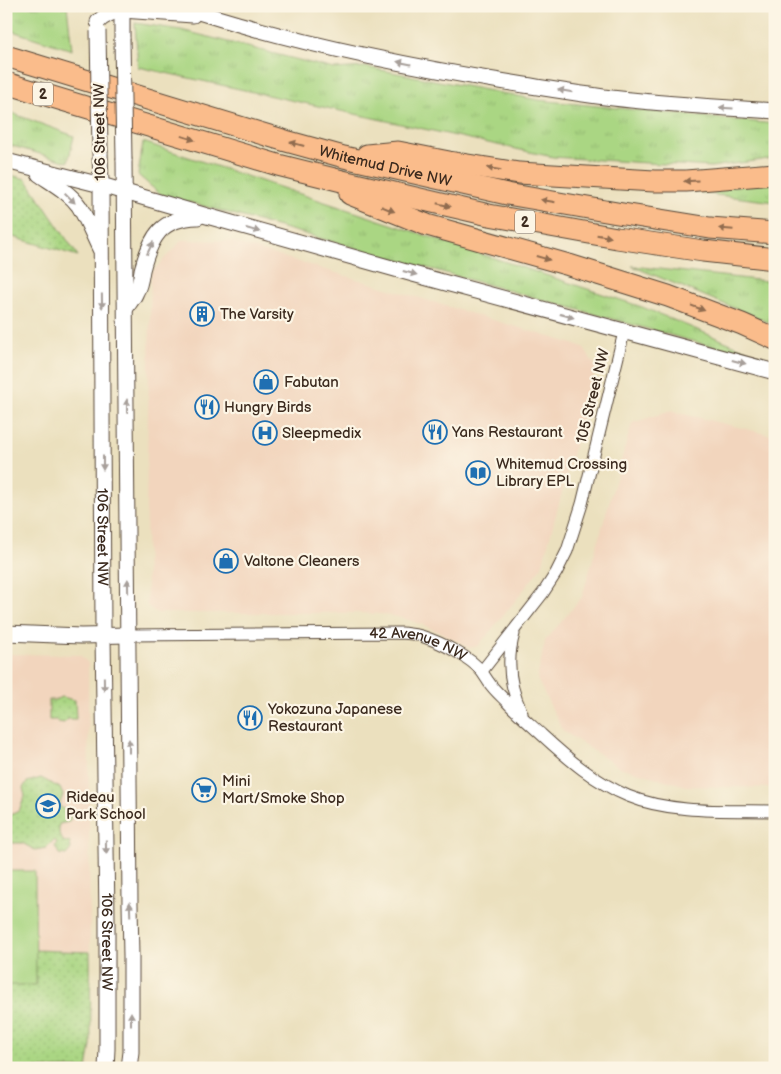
<svg xmlns="http://www.w3.org/2000/svg" width="781" height="1074" font-family="'Balsamiq Sans',sans-serif">
	<defs>
		<pattern id="grass-tufts" width="24" height="20" patternUnits="userSpaceOnUse" patternTransform="scale(1.25)"><rect width="24" height="20" fill="#aad683"/><path d="M3 7l-1-3M5 7V3M7 7l1-3M15 17l-1-3M17 17v-4M19 17l1-3" fill="none" stroke="#93b871"/></pattern>
		<pattern id="park-dots" width="8" height="8" patternUnits="userSpaceOnUse" patternTransform="scale(1.25)"><rect width="8" height="8" fill="#aad683"/><path d="M2 2h.1M6 6h.1" fill="none" stroke="#93b871" stroke-width="1.8" stroke-linecap="round"/></pattern>
	</defs>
	<rect width="100%" height="100%" fill="#fcf5e5"/>
	<filter id="ink" filterUnits="userSpaceOnUse"><feTurbulence type="fractalNoise" baseFrequency=".02" numOctaves="2"/><feDisplacementMap in="SourceGraphic" scale="10" xChannelSelector="R" yChannelSelector="G"/><feConvolveMatrix kernelMatrix="1 2 1 2 8 2 1 2 1" color-interpolation-filters="sRGB"/></filter>
	<filter id="wash" filterUnits="userSpaceOnUse"><feTurbulence type="fractalNoise" baseFrequency=".0096" numOctaves="4" result="noise"/><feDisplacementMap in="SourceGraphic" scale="20" xChannelSelector="R" yChannelSelector="G"/><feGaussianBlur stdDeviation="1.12" result="paint"/><feColorMatrix in="noise" values="0 0 0 0 0 0 0 0 0 0 0 0 0 0 0 0 0 1.4 0 .05"/><feComposite in="paint" operator="in"/></filter>
	<g filter="url(#wash)">
		<rect width="100%" height="100%" fill="#ebe0be"/>
		<path fill="#f2d5bd" d="M 182,240 L 229,241 L 583,347 L 596,367 L 542,566 L 516,600 L 478,646 L 469,648 L 442,633 L 423,625 L 403,618 L 381,614 L 358,613 L 157,613 L 147,606 L 146,503 L 151,273 Z
			M 671,411 L 775,436 L 775,788 L 686,786 L 619,767 L 563,731 L 537,679 L 545,641 L 582,597 L 632,423 Z
			M 6,654 L 80,655 L 88,663 L 90,952 L 6,949 Z"/>
		<path fill="url(#grass-tufts)" stroke="#728050" d="M 6,6 L 67,6 L 72,50 L 6,29 Z
			M 135,23 L 181,30 L 334,69 L 365,67 L 538,100 L 775,124 L 775,158 L 711,167 L 553,157 L 138,67 Z
			M 6,111 L 74,136 L 68,162 L 6,144 Z
			M 143,142 L 642,307 L 775,362 L 775,364 L 160,194 L 138,175 Z
			M 775,181 L 775,202 L 692,192 Z
			M 632,266 L 775,282 L 775,325 Z"/>
		<path fill="url(#park-dots)" stroke="#728050" d="M 6,174 L 26,179 L 78,256 L 6,235 Z
			M 61,697 C 66,697 70,700 75,700 L 76,719 L 68,719 L 64,723 L 58,722 L 56,720 L 49,720 L 49,700 L 55,700 Z
			M 41,778 L 60,788 L 63,795 L 59,806 L 72,814 L 69,822 L 59,824 L 59,833 L 63,841 L 70,843 L 71,849 L 66,855 L 59,854 L 55,846 L 57,842 L 54,840 L 46,848 L 35,850 L 22,843 L 6,843 L 6,817 L 19,811 L 25,796 L 23,788 L 27,782 Z
			M 6,949 L 90,952 L 91,1045 L 87,1068 L 6,1068 Z"/>
		<path fill="#aad683" stroke="#728050" d="M 6,871 L 35,871 L 36,985 L 6,985 Z"/>
	</g>
	<g filter="url(#ink)">
		<g fill="none" stroke-linecap="round" stroke-linejoin="round">
			<g stroke="#554536" stroke-width="13">
				<g id="minor">
					<path d="M 514,634 C 506,661 510,688 522,713"/>
					<path id="s1" d="M 128,635 L 402,633 C 409,634 417,634 424,637 C 440,642 472,658 482,672 C 484,675 486,678 488,681 C 493,689 500,695 506,701 C 517,713 530,724 542,735 C 568,759 595,782 628,796 C 672,814 728,810 775,811"/>
					<path d="M 482,671 L 543,593 L 556,573 L 567,551 L 582,504 L 624,332"/>
				</g>
			</g>
			<g stroke="#554536" stroke-width="17">
				<g id="tertiary">
					<path d="M 122,6 L 122,39"/>
					<path d="M 180,6 C 288,42 400,65 512,83 C 551,89 591,96 631,100 C 679,105 727,108 775,111"/>
					<path d="M 98,22 C 104,15 113,12 122,10 L 193,15"/>
					<path id="s2" d="M 100,152 L 101,185 L 103,635 L 107,918 L 107,1049 L 106,1068"/>
					<path d="M 124,160 L 130,904 L 131,957 L 131,1052 L 129,1068"/>
					<path d="M 6,161 L 101,185 L 207,216 L 413,274 L 775,372"/>
					<path d="M 39,174 C 52,183 69,192 79,206 C 87,219 93,235 100,249"/>
					<path d="M 126,308 C 129,303 134,298 136,292 C 140,286 141,277 142,270 C 151,236 161,218 198,217"/>
					<path d="M 6,633 L 81,636 L 128,635"/>
				</g>
			</g>
			<g stroke="#554536" stroke-width="23">
				<g id="motorway">
					<path id="s3" d="M 6,56 L 286,141 L 344,157 L 507,194 L 617,213 L 710,228 L 775,233"/>
					<path d="M 6,83 L 278,165 L 342,181 L 489,215 L 617,238 L 703,251 L 775,259"/>
					<path d="M 367,155 L 398,152 L 449,162 L 519,173 L 654,181 L 686,181 L 775,174"/>
					<path d="M 350,194 L 427,225 L 569,265 L 668,296 L 742,324 L 775,339"/>
				</g>
			</g>
			<use href="#minor" stroke="#fff" stroke-width="11"/>
			<use href="#tertiary" stroke="#fff" stroke-width="15"/>
			<use href="#motorway" stroke="#fabc8b" stroke-width="21"/>
			<g stroke="#554536" stroke-width="17" stroke-linecap="butt">
				<path id="tertiary-bridge" d="M 98,31 L 100,152
					M 122,39 L 124,160"/>
			</g>
			<use href="#tertiary-bridge" stroke="#fff" stroke-width="15"/>
		</g>
		<defs><path id="oneway-solid" d="M-6-.8H1V-3.2L6.5 0L1 3.2V.8H-6Z" transform="scale(1.25)"/></defs>
		<g fill="#a79f9a">
			<use href="#oneway-solid" transform="translate(404 63) rotate(-168)"/>
			<use href="#oneway-solid" transform="translate(565 91) rotate(-171)"/>
			<use href="#oneway-solid" transform="translate(726 108) rotate(-176)"/>
			<use href="#oneway-solid" transform="translate(70 198) rotate(45)"/>
			<use href="#oneway-solid" transform="translate(253 230) rotate(16)"/>
			<use href="#oneway-solid" transform="translate(150 248) rotate(-65)"/>
			<use href="#oneway-solid" transform="translate(410 273) rotate(15)"/>
			<use href="#oneway-solid" transform="translate(102 301) rotate(89)"/>
			<use href="#oneway-solid" transform="translate(567 316) rotate(15)"/>
			<use href="#oneway-solid" transform="translate(739 362) rotate(15)"/>
			<use href="#oneway-solid" transform="translate(127 406) rotate(-90)"/>
			<use href="#oneway-solid" transform="translate(103 463) rotate(90)"/>
			<use href="#oneway-solid" transform="translate(128 586) rotate(-91)"/>
			<use href="#oneway-solid" transform="translate(104 684) rotate(89)"/>
			<use href="#oneway-solid" transform="translate(129 746) rotate(-90)"/>
			<use href="#oneway-solid" transform="translate(106 847) rotate(89)"/>
			<use href="#oneway-solid" transform="translate(130 909) rotate(-92)"/>
			<use href="#oneway-solid" transform="translate(131 1019) rotate(-90)"/>
		</g>
		<g fill="#916c4f">
			<use href="#oneway-solid" transform="translate(188 138) rotate(17)"/>
			<use href="#oneway-solid" transform="translate(297 144) rotate(-165)"/>
			<use href="#oneway-solid" transform="translate(494 169) rotate(-171)"/>
			<use href="#oneway-solid" transform="translate(691 181) rotate(177)"/>
			<use href="#oneway-solid" transform="translate(548 201) rotate(-170)"/>
			<use href="#oneway-solid" transform="translate(444 205) rotate(13)"/>
			<use href="#oneway-solid" transform="translate(388 209) rotate(22)"/>
			<use href="#oneway-solid" transform="translate(726 229) rotate(-175)"/>
			<use href="#oneway-solid" transform="translate(604 236) rotate(10)"/>
			<use href="#oneway-solid" transform="translate(543 258) rotate(16)"/>
			<use href="#oneway-solid" transform="translate(698 308) rotate(21)"/>
		</g>
	</g>
	<defs>
		<g id="building-ring" transform="scale(1.25)"><circle r="9.5" fill="#fcf5e5" stroke="#1f6fb2" stroke-width="1.5"/><path d="M-4-6H4V6H1V3H-1V6H-4ZM-2.5-4.3h1.7v1.8h-1.7ZM.8-4.3h1.7v1.8H.8ZM-2.5-1h1.7V.8h-1.7ZM.8-1h1.7V.8H.8Z" fill="#1f6fb2"/></g>
		<g id="shop-ring" transform="scale(1.25)"><circle r="9.5" fill="#fcf5e5" stroke="#1f6fb2" stroke-width="1.5"/><path d="M-5-2.5h2.3a2.7 3.5 0 0 1 5.4 0H5L5.5 6h-11ZM-1.5-2.5h3a1.5 2.3 0 0 0-3 0Z" fill="#1f6fb2"/></g>
		<g id="restaurant-ring" transform="scale(1.25)"><circle r="9.5" fill="#fcf5e5" stroke="#1f6fb2" stroke-width="1.5"/><path d="M-5-6h1v4h1v-4h1v4h1v-4h1v5L-1.5 .5V6h-2V.5L-5-1ZM5-6V6H3V1.5H1.5Q1.5-4 5-6Z" fill="#1f6fb2"/></g>
		<g id="hospital-ring" transform="scale(1.25)"><circle r="9.5" fill="#fcf5e5" stroke="#1f6fb2" stroke-width="1.5"/><path d="M-5-5h3v3.5h4V-5h3V5h-3V1.5h-4V5h-3Z" fill="#1f6fb2"/></g>
		<g id="library-ring" transform="scale(1.25)"><circle r="9.5" fill="#fcf5e5" stroke="#1f6fb2" stroke-width="1.5"/><path d="M-6-4Q-3-5.5-.7-3.5V5Q-3 3-6 4ZM6-4Q3-5.5 .7-3.5V5Q3 3 6 4Z" fill="#1f6fb2"/></g>
		<g id="supermarket-ring" transform="scale(1.25)"><circle r="9.5" fill="#fcf5e5" stroke="#1f6fb2" stroke-width="1.5"/><path d="M-6-5.5h2.5l.6 2H6L4.5 2H-2.5L-4.4-4H-6ZM-1.5 3.2a1.3 1.3 0 1 0 .1 0ZM3 3.2a1.3 1.3 0 1 0 .1 0Z" fill="#1f6fb2"/></g>
		<g id="school-ring" transform="scale(1.25)"><circle r="9.5" fill="#fcf5e5" stroke="#1f6fb2" stroke-width="1.5"/><path d="M0-5L7-2L0 1L-7-2ZM-4 1L0 2.5L4 1V4Q0 6-4 4Z" fill="#1f6fb2"/></g>
	</defs>
	<g fill-rule="evenodd">
		<use href="#building-ring" x="202" y="314"/>
		<use href="#shop-ring" x="266" y="382"/>
		<use href="#restaurant-ring" x="207" y="407"/>
		<use href="#restaurant-ring" x="435" y="432"/>
		<use href="#hospital-ring" x="265" y="433"/>
		<use href="#library-ring" x="478" y="473"/>
		<use href="#shop-ring" x="226" y="561"/>
		<use href="#restaurant-ring" x="250" y="718"/>
		<use href="#supermarket-ring" x="204" y="790"/>
		<use href="#school-ring" x="48" y="806"/>
	</g>
	<g text-anchor="middle" dominant-baseline="central" stroke-width="4.5" stroke-linejoin="round" paint-order="stroke">
		<g fill="#fcf5e5" stroke="#75675a" stroke-width="1">
			<rect x="33" y="82.5" width="20" height="23" rx="4"/>
			<rect x="515" y="210.5" width="20" height="23" rx="4"/>
		</g>
		<g font-size="14" font-weight="bold" fill="#3b2a1e">
			<text x="43" y="94">2</text>
			<text x="525" y="222">2</text>
		</g>
		<g font-size="15" fill="#3b2a1e" stroke="#fcf5e5">
			<text transform="translate(100 132) rotate(-91)">106 Street NW</text>
			<text stroke="none"><textPath href="#s3" startOffset="395">Whitemud Drive NW</textPath></text>
			<text transform="translate(593 396) rotate(-76)">105 Street NW</text>
			<text stroke="none"><textPath href="#s2" startOffset="385">106 Street NW</textPath></text>
			<text stroke="none"><textPath href="#s1" startOffset="292">42 Avenue NW</textPath></text>
			<text stroke="none"><textPath href="#s2" startOffset="790">106 Street NW</textPath></text>
		</g>
		<g font-size="15" fill="#3b2a1e" stroke="#fcf5e5" text-anchor="start">
			<text x="220" y="314">The Varsity</text>
			<text x="284" y="382">Fabutan</text>
			<text x="224" y="407">Hungry Birds</text>
			<text x="452" y="432">Yans Restaurant</text>
			<text x="282" y="433">Sleepmedix</text>
			<text x="496" y="464">Whitemud Crossing<tspan x="496" dy="17">Library EPL</tspan></text>
			<text x="244" y="561">Valtone Cleaners</text>
			<text x="268" y="709">Yokozuna Japanese<tspan x="268" dy="17">Restaurant</tspan></text>
			<text x="222" y="781">Mini<tspan x="222" dy="17">Mart/Smoke Shop</tspan></text>
			<text x="66" y="797">Rideau<tspan x="66" dy="17">Park School</tspan></text>
		</g>
	</g>
	<rect width="781" height="1074" fill="none" stroke="#fcf5e5" stroke-width="25"/>
</svg>
